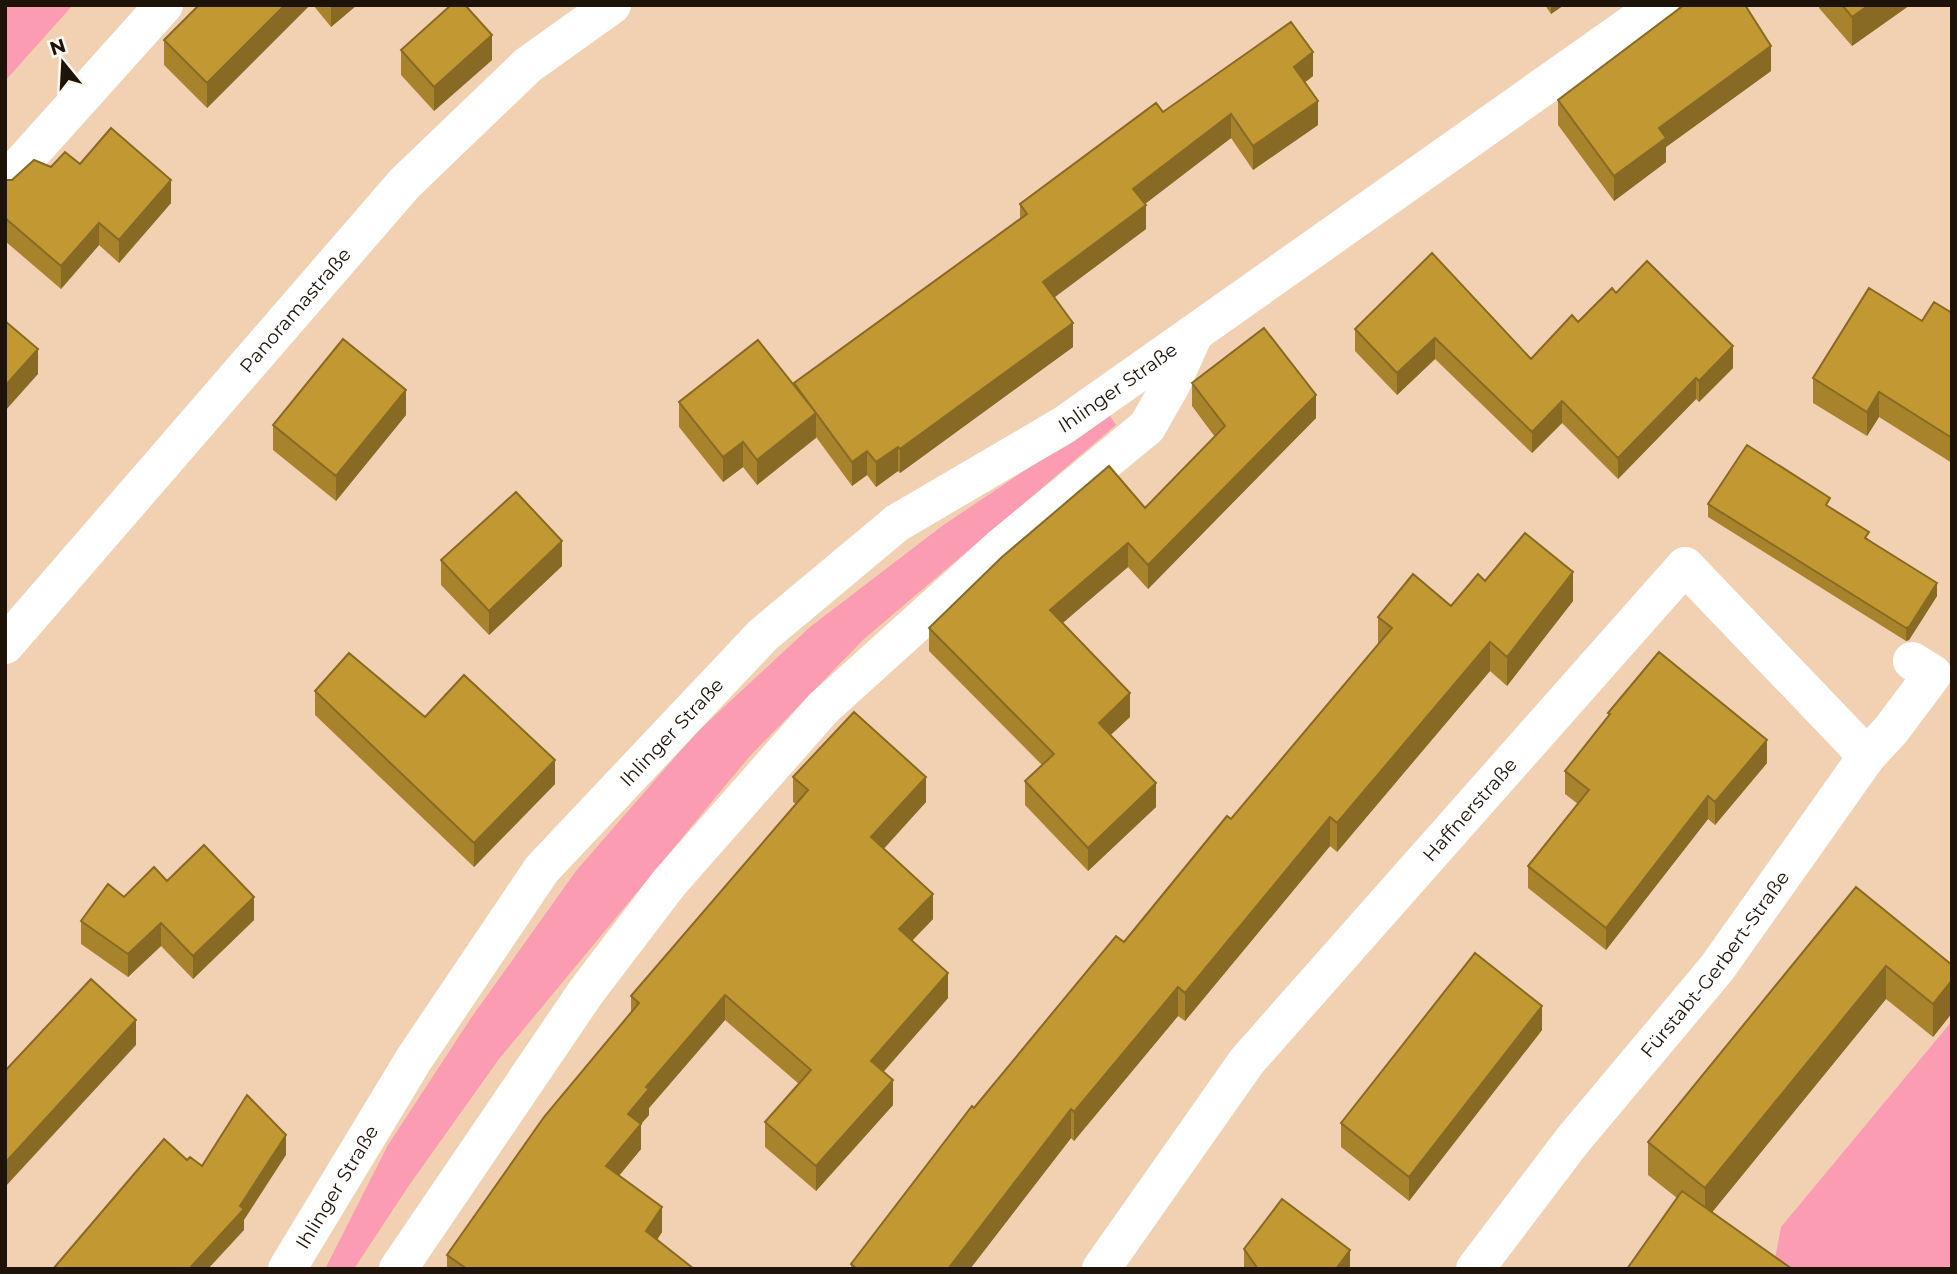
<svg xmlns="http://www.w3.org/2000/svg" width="1957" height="1274" font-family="Montserrat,sans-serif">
	<rect width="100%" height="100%" fill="#f2d1b3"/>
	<path fill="#fc9cb2" d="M 5,5 L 73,5 L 5,81 Z
		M 1109,414 L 1116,425 L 864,639 L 749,757 L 499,1059 L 410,1184 L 354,1269 L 325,1269 L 388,1145 L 471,1018 L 576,871 L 695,734 L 810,627 L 942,526 Z
		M 1952,1021 L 1952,1269 L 1781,1269 L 1774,1264 L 1781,1227 Z"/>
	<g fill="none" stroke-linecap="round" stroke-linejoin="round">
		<g stroke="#fff" stroke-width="38">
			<path d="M 5,182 L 164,5"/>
			<path id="s1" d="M 5,645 L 405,183 L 528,65 L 612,5"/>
			<path id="s2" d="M 287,1269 L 414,1059 L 542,869 L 763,635 L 897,523 L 1064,425 L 1659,5"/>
			<path d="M 398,1269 L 586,992 L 669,883 L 823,708 L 1000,548 L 1147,427 L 1172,383 L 1194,334"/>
			<path id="s3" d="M 1101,1269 L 1247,1061 L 1685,566 L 1867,756"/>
			<path id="s4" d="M 1475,1269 L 1572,1141 L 1717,968 L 1867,756 L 1891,730 L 1933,674 L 1912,661"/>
		</g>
	</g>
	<path fill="#a7832c" d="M 310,5 L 207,108 L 164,65 L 164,40 Z
		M 313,5 L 357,5 L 331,27 Z
		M 1545,5 L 1564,5 L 1551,14 Z
		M 1819,5 L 1910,5 L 1852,46 L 1819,8 Z
		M 401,50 L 492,60 L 434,111 L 401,75 Z
		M 1771,71 L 1666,147 L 1666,162 L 1614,201 L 1558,125 L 1558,100 Z
		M 1313,76 L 1305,82 L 1318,125 L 1253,170 L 1231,138 L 1145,204 L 1146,229 L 1054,297 L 1073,347 L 900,473 L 898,471 L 876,487 L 867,475 L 852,486 L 816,437 L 757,485 L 743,467 L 723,482 L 679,427 L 679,402 L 794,385 L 794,383 L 1020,220 L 1020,204 L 1163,112 Z
		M 80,164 L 171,203 L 119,263 L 99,245 L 61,289 L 5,241 L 5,180 L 12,180 L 51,167 Z
		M 1432,253 L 1531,359 L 1616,293 L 1733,368 L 1699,402 L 1696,399 L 1618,479 L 1562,423 L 1532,453 L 1435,359 L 1397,395 L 1355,351 L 1355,329 Z
		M 1952,313 L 1952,463 L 1879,417 L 1867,436 L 1813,403 L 1813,378 L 1922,321 Z
		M 1192,383 L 1316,418 L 1148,589 L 1128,567 L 1062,623 L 1130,717 L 1110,735 L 1156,807 L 1088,871 L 1025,805 L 1025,781 L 1042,765 L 929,651 L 929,628 L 1145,508 L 1215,437 L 1192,406 Z
		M 406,415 L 336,501 L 273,450 L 273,425 Z
		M 1708,504 L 1830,507 L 1937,596 L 1909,640 L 1906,641 L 1708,517 Z
		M 441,560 L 562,566 L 489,635 L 441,585 Z
		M 1485,581 L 1573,601 L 1507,686 L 1490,671 L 1337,852 L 1330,846 L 1185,1021 L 1178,1016 L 1074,1141 L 1071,1138 L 970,1269 L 851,1269 L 851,1264 L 974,1108 L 1124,942 L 1231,819 L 1378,645 L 1378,617 L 1451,606 Z
		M 315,691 L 425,717 L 555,784 L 474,867 L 315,715 Z
		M 1608,713 L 1767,763 L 1715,825 L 1708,819 L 1606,950 L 1528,888 L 1528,866 L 1578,804 L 1565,794 L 1565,771 L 1608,716 Z
		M 793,777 L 926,802 L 883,849 L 933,919 L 912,941 L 948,998 L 883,1072 L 893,1105 L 816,1191 L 765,1147 L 765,1122 L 799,1084 L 725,1020 L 649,1108 L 649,1115 L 641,1124 L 641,1149 L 619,1176 L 662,1232 L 657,1240 L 694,1269 L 447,1269 L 447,1255 L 631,1012 L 631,996 L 796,804 L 793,802 Z
		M 167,881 L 254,920 L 193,979 L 161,946 L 128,977 L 81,944 L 81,921 L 124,897 Z
		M 1856,887 L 1952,965 L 1952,1013 L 1933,1037 L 1886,999 L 1712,1212 L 1677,1198 L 1648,1175 L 1648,1142 Z
		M 1542,1030 L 1409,1201 L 1341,1147 L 1341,1123 Z
		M 1244,1249 L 1350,1269 L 1244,1269 Z"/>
	<path fill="#886a24" d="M 285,5 L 310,5 L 207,108 L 207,83 Z
		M 331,5 L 357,5 L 331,27 Z
		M 1551,5 L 1564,5 L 1551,14 Z
		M 1869,5 L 1910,5 L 1852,46 L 1852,17 Z
		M 492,35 L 492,60 L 434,111 L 434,87 Z
		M 1771,46 L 1771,71 L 1666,147 L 1666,162 L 1614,201 L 1614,176 L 1659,128 Z
		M 1313,52 L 1313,76 L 1294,91 L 1294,67 Z
		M 1318,101 L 1318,125 L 1253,170 L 1253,146 Z
		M 1231,114 L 1231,138 L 1133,213 L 1133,189 Z
		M 171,180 L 171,203 L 119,263 L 119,240 Z
		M 1146,205 L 1146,229 L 1043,306 L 1043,282 Z
		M 99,223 L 99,245 L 61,289 L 61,266 Z
		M 1073,323 L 1073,347 L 900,473 L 900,449 Z
		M 1435,338 L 1435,359 L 1397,395 L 1397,373 Z
		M 1733,346 L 1733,368 L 1699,402 L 1699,381 Z
		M 38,349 L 38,374 L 5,411 L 5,386 Z
		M 1696,378 L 1696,399 L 1618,479 L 1618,458 Z
		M 406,390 L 406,415 L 336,501 L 336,476 Z
		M 1879,392 L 1879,417 L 1867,436 L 1867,412 Z
		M 1316,395 L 1316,418 L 1148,589 L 1148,565 Z
		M 1562,401 L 1562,423 L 1532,453 L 1532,432 Z
		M 816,413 L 816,438 L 757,485 L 757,460 Z
		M 743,442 L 743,467 L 723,482 L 723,457 Z
		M 898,447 L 898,471 L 876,487 L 876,462 Z
		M 867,451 L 867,475 L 852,486 L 852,462 Z
		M 562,541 L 562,566 L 489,635 L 489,611 Z
		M 1128,543 L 1128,567 L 1050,634 L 1050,610 Z
		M 1573,572 L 1573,601 L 1507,686 L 1507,657 Z
		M 1937,583 L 1937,596 L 1909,640 L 1906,641 L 1906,628 Z
		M 1490,642 L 1490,671 L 1337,852 L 1337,823 Z
		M 1130,693 L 1130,717 L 1099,746 L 1099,723 Z
		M 1767,740 L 1767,763 L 1715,825 L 1715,802 Z
		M 555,760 L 555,784 L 474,867 L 474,843 Z
		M 926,777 L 926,802 L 871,863 L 871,837 Z
		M 1156,783 L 1156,807 L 1088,871 L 1088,848 Z
		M 1708,796 L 1708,819 L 1606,950 L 1606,928 Z
		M 1330,817 L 1330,846 L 1185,1021 L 1185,993 Z
		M 933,894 L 933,919 L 899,954 L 899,929 Z
		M 254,897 L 254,920 L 193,979 L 193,956 Z
		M 161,923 L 161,946 L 128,977 L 128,954 Z
		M 1886,966 L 1886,999 L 1705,1221 L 1705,1188 Z
		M 948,973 L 948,998 L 871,1086 L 871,1061 Z
		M 1952,980 L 1952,1013 L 1933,1037 L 1933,1004 Z
		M 1178,987 L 1178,1016 L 1074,1141 L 1074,1112 Z
		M 725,995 L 725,1020 L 649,1108 L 649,1115 L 641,1124 L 641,1149 L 606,1191 L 606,1166 L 628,1114 L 646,1087 Z
		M 1542,1006 L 1542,1030 L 1409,1201 L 1409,1177 Z
		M 136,1020 L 136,1045 L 5,1187 L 5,1163 Z
		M 893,1080 L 893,1105 L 816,1191 L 816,1166 Z
		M 1071,1109 L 1071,1138 L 970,1269 L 948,1269 Z
		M 286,1135 L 286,1155 L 244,1220 L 244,1230 L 208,1269 L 189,1269 L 240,1206 Z
		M 662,1207 L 662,1232 L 646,1256 L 646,1231 Z
		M 1350,1250 L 1350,1269 L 1336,1269 Z"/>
	<path fill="#c29833" stroke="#886a24" stroke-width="2" d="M 199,5 L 285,5 L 207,83 L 164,40 Z
		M 451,5 L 465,5 L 492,35 L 434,87 L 401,50 Z
		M 1684,5 L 1745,5 L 1771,46 L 1659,128 L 1666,138 L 1614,176 L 1558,100 Z
		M 1842,5 L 1869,5 L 1852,17 Z
		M 1291,22 L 1313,52 L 1294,67 L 1318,101 L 1253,146 L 1231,114 L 1133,189 L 1146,205 L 1043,282 L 1073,323 L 900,449 L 898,447 L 876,462 L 867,451 L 852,462 L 794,383 L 1027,214 L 1020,204 L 1156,103 L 1163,112 Z
		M 111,128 L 171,180 L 119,240 L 99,223 L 61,266 L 5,218 L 5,180 L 12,180 L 34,160 L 51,167 L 65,152 L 80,164 Z
		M 1432,253 L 1531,359 L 1572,315 L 1578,322 L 1612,288 L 1616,293 L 1647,261 L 1733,346 L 1699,381 L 1696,378 L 1618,458 L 1562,401 L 1532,432 L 1435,338 L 1397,373 L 1355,329 Z
		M 1869,288 L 1922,321 L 1934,302 L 1952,313 L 1952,438 L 1879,392 L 1867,412 L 1813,378 Z
		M 5,321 L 38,349 L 5,386 Z
		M 1264,328 L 1316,395 L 1148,565 L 1128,543 L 1050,610 L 1130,693 L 1099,723 L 1156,783 L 1088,848 L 1025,781 L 1054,754 L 929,628 L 1002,557 L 1109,466 L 1145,508 L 1225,426 L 1192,383 Z
		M 343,339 L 406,390 L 336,476 L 273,425 Z
		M 758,340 L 816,413 L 757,460 L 743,442 L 723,457 L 679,402 Z
		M 1747,445 L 1830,498 L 1826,505 L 1869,532 L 1865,538 L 1937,583 L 1909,627 L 1906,628 L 1708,504 Z
		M 516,492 L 562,541 L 489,611 L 441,560 Z
		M 1525,533 L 1573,572 L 1507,657 L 1490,642 L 1337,823 L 1330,817 L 1185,993 L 1178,987 L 1074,1112 L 1071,1109 L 948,1269 L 857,1269 L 851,1264 L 972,1106 L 974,1108 L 1116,936 L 1124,942 L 1227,816 L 1231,819 L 1392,628 L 1378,617 L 1413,574 L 1451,606 L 1478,574 L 1485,581 Z
		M 1659,652 L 1767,740 L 1715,802 L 1708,796 L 1606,928 L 1528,866 L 1589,790 L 1565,771 L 1610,714 L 1608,713 Z
		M 349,653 L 425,717 L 464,675 L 555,760 L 474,843 L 315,691 Z
		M 854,712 L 926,777 L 871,837 L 933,894 L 899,929 L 948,973 L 871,1061 L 893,1080 L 816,1166 L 765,1122 L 811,1070 L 725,995 L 646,1087 L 649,1089 L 628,1114 L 641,1124 L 606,1166 L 662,1207 L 646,1231 L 694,1269 L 467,1269 L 447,1255 L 544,1117 L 639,1003 L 631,996 L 808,790 L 793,777 Z
		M 204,845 L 254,897 L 193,956 L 161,923 L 128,954 L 81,921 L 108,884 L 124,897 L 154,867 L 167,881 Z
		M 1856,887 L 1952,965 L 1952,980 L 1933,1004 L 1886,966 L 1705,1188 L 1648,1142 Z
		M 1475,953 L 1542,1006 L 1409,1177 L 1341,1123 Z
		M 91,979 L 136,1020 L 5,1163 L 5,1071 Z
		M 247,1095 L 286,1135 L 240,1206 L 244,1209 L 189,1269 L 53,1269 L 164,1139 L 187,1160 L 190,1157 L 202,1166 Z
		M 1682,1191 L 1792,1269 L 1627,1269 Z
		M 1282,1199 L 1350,1250 L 1336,1269 L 1258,1269 L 1244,1249 Z"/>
	<g text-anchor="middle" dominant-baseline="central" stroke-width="5" stroke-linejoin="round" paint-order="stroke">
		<g font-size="19" fill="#1e1308" stroke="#fef8f2">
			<text stroke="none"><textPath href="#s1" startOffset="443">Panoramastraße</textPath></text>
			<text stroke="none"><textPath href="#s2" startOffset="1230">Ihlinger Straße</textPath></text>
			<text stroke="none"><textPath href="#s2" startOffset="663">Ihlinger Straße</textPath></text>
			<text stroke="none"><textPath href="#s3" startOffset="590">Haffnerstraße</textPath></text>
			<text stroke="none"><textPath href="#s4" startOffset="388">Fürstabt-Gerbert-Straße</textPath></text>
			<text stroke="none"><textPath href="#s2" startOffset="96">Ihlinger Straße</textPath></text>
		</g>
	</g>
	<rect width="1957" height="1274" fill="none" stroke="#1e1308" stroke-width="14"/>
	<g transform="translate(63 63) rotate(342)" stroke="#fef8f2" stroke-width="5" paint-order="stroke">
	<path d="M0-5L12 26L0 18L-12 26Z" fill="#1e1308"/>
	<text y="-10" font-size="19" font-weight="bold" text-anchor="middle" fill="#1e1308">N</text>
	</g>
</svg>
